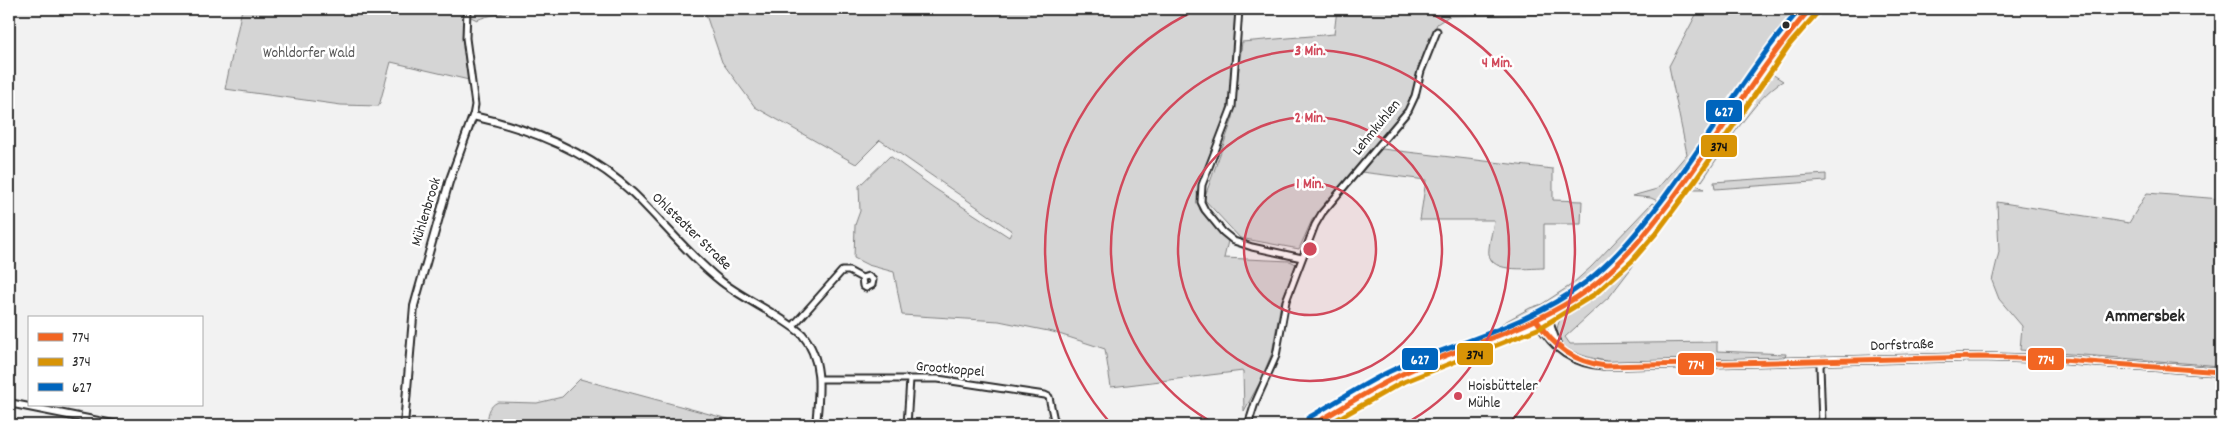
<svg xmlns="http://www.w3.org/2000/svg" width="2230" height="434" font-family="Dekko,sans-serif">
	<rect width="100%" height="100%" fill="#f2f2f2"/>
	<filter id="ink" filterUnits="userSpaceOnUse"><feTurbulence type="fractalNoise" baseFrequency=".02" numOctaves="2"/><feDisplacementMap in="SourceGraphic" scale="10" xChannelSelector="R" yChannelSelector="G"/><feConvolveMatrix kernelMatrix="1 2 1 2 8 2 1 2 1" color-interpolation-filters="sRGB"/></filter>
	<g filter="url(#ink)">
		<path fill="#d5d5d5" stroke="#808080" d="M 242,9 L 463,9 L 463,48 L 469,80 L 391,62 L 379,106 L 341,105 L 225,89 Z
			M 466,9 L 515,9 C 503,15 489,14 477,20 L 469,16 Z
			M 704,9 L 1235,9 L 1233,64 L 1226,118 L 1197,192 L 1200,210 L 1228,241 L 1224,258 L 1290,261 L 1296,264 L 1281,303 L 1272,353 L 1259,384 L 1244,411 L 1243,371 L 1111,387 L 1105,349 L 1053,332 L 999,321 L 902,315 L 894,272 L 868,265 L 854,258 L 855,225 L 860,211 L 859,186 L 890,156 L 934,188 L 1009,237 L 1012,231 L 880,140 L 856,164 L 755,107 L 722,62 Z
			M 1337,9 L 1683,9 L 1676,12 L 1449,16 L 1437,24 L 1417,76 L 1414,95 L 1407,110 L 1312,220 L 1299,249 L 1240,238 L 1204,199 L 1233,118 L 1242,42 L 1334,34 Z
			M 1699,9 L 1801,9 L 1785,25 L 1660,202 L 1651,198 L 1632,196 L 1657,189 L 1687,154 L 1669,66 Z
			M 1772,74 L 1783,81 C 1756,95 1720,155 1702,181 L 1695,178 L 1758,88 L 1768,82 Z
			M 1382,149 L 1553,169 L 1553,200 L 1582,201 L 1581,224 L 1544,224 L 1544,268 C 1527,268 1485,275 1489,248 C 1490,238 1493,229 1494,220 L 1420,220 L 1426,180 L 1361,172 Z
			M 1826,174 L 1826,181 L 1715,189 L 1714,182 Z
			M 1692,182 L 1704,189 L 1692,189 L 1610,296 L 1565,337 L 1570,344 L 1717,342 L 1717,351 L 1786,354 L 1785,358 L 1615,362 C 1596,360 1544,351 1560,320 L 1616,278 Z
			M 2147,193 L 2221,199 L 2221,366 L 2020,350 L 2022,326 L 1999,299 L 1992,281 L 1999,252 L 1997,202 L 2129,223 Z
			M 1652,203 L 1657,206 L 1624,246 L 1586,281 L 1548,307 L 1534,311 L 1520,322 L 1484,338 L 1393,371 L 1326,410 L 1307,419 L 1388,369 L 1490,330 L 1530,308 L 1542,304 L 1571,285 L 1591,267 Z
			M 580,379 L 750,425 L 487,425 C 488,416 488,406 498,402 L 537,403 L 562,397 Z"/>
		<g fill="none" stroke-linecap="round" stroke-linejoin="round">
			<g stroke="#2b2b2b" stroke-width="9">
				<path id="minor" d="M 467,9 L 466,38 L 475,105 L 473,116
					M 1239,9 L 1232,107 L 1202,185 L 1201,202 L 1205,210 L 1223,232 L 1234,241 L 1252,247 L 1302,258
					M 793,326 L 842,271 L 849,271 L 862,278 L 868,276 L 873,280 L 872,285 L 866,288 L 863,286 L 862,278
					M 819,379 L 938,379 L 1045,395 L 1049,397 L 1055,425
					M 907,425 L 910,379
					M 1248,425 L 1255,403 L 1276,356 L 1286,301 L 1315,225 L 1322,213 L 1408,111 L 1415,96 L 1421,71 L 1437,31
					M 1822,425 L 1820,366 L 1823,361"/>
			</g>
			<g stroke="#2b2b2b" stroke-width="10">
				<path id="tertiary" d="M 1547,316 L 1558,347
					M 1537,321 C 1555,350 1571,363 1606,366 L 1979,357 L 2049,359 L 2221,372
					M 9,403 L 118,425
					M 404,425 L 414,306 L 449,182 L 473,116 C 532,129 588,151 633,193 C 663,222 689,256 722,282 C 747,301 777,313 802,334 C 824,360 819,393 816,425"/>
			</g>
			<g stroke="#2b2b2b" stroke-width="11">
				<path id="primary" d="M 1312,425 L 1398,376 L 1537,321 L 1590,288 L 1627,255 L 1651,227 L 1689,177 L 1784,39 L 1810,9"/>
			</g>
			<use href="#minor" stroke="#fff" stroke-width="5"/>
			<use href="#tertiary" stroke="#fff" stroke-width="6"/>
			<use href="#primary" stroke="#fff" stroke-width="8"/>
			<g stroke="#fff" stroke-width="9">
				<path id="bus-1" d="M 1537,321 C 1555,348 1574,362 1606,366 L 1979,357 L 2049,359 L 2221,372
					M 1312,425 C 1340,409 1368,391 1398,376 C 1461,345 1532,331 1590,288 C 1622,264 1646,233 1670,202 C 1718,139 1758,69 1810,9"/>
			</g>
			<g stroke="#fff" stroke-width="9">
				<path id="bus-2" d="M 1327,425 L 1401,383 L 1540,328 L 1595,294 L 1632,261 L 1657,232 L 1695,181 L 1790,44 L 1816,14"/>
			</g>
			<g stroke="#fff" stroke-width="9">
				<path id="bus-3" d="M 1308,418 C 1337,402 1367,381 1397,368 C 1460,342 1531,324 1586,282 C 1616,259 1640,229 1663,199 C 1710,137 1749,68 1800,9"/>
			</g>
			<use href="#bus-1" stroke="#f26522" stroke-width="5"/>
			<use href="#bus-2" stroke="#d89406" stroke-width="5"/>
			<use href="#bus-3" stroke="#0065bd" stroke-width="5"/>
		</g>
	</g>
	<circle cx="1310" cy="249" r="66" fill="#d1495b" fill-opacity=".12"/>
	<g fill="none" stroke="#d1495b" stroke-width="2.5">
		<circle cx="1310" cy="249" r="66"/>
		<circle cx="1310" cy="249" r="132"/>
		<path d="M1217 425A199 199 0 1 1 1403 425"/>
		<path d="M1112 425A265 265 0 0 1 1198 9M1422 9A265 265 0 0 1 1508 425"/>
	</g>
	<circle fill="#2b2b2b" stroke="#fff" stroke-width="2" cx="1786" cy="25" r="4.5"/>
	<circle fill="#d1495b" stroke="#fff" stroke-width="2" cx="1458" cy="396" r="5"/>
	<g text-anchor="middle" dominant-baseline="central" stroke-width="5" stroke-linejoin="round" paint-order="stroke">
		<g font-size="15" fill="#565656" stroke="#fff">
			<text x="309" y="54">Wohldorfer Wald</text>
		</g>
		<g font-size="15" fill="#2b2b2b" stroke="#fff">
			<text transform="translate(1377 128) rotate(-51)">Lehmkuhlen</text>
			<text transform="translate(427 212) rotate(-73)">Mühlenbrook</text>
			<text transform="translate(691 232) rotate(44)">Ohlstedter Straße</text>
			<text transform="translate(1902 346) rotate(-2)">Dorfstraße</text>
			<text transform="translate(950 370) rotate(5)">Grootkoppel</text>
		</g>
		<g font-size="15" fill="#2b2b2b" stroke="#fff" text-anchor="start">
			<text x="1468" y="387">Hoisbütteler<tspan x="1468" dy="17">Mühle</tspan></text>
		</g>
		<g font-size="18" font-weight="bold" fill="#2b2b2b" stroke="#fff">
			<text x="2145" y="317">Ammersbek</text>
		</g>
	</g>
	<circle cx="1310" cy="249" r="8" fill="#d1495b" stroke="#fff" stroke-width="2.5"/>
	<g font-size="15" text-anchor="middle" font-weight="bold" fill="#d1495b" stroke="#fff" stroke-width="5" stroke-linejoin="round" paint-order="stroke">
		<text x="1310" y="55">3 Min.</text>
		<text x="1497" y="67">4 Min.</text>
		<text x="1310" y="122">2 Min.</text>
		<text x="1310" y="188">1 Min.</text>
	</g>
	<g stroke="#fff" stroke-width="2">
		<rect x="1705" y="99" width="38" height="24" rx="5" fill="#0065bd"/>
		<rect x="1700" y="134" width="38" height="24" rx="5" fill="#d89406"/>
		<rect x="1456" y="342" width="38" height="24" rx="5" fill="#d89406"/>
		<rect x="1401" y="347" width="38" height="24" rx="5" fill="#0065bd"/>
		<rect x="2027" y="347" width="38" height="24" rx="5" fill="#f26522"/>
		<rect x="1677" y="352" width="38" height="24" rx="5" fill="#f26522"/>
	</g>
	<g font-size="14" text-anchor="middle" font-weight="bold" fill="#fff">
		<text x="1724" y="116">627</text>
		<text x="1420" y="364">627</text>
		<text x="2046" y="364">774</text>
		<text x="1696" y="369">774</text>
	</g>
	<g font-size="14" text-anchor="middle" font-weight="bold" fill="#111">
		<text x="1719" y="151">374</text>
		<text x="1475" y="359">374</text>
	</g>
	<rect width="2230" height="434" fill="none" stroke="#fff" stroke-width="30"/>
	<rect x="15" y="15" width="2200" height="404" fill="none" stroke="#2b2b2b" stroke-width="2" filter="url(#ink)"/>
	<rect x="28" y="316" width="175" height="90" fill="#ffffff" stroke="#aaaaaa"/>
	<rect x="38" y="333" width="25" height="8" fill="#f26522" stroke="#aaaaaa"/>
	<text x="72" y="342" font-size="15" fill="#2b2b2b">774</text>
	<rect x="38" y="358" width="25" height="8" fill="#d89406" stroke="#aaaaaa"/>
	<text x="72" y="366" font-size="15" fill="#2b2b2b">374</text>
	<rect x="38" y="383" width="25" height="8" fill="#0065bd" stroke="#aaaaaa"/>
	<text x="72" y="392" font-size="15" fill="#2b2b2b">627</text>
</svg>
